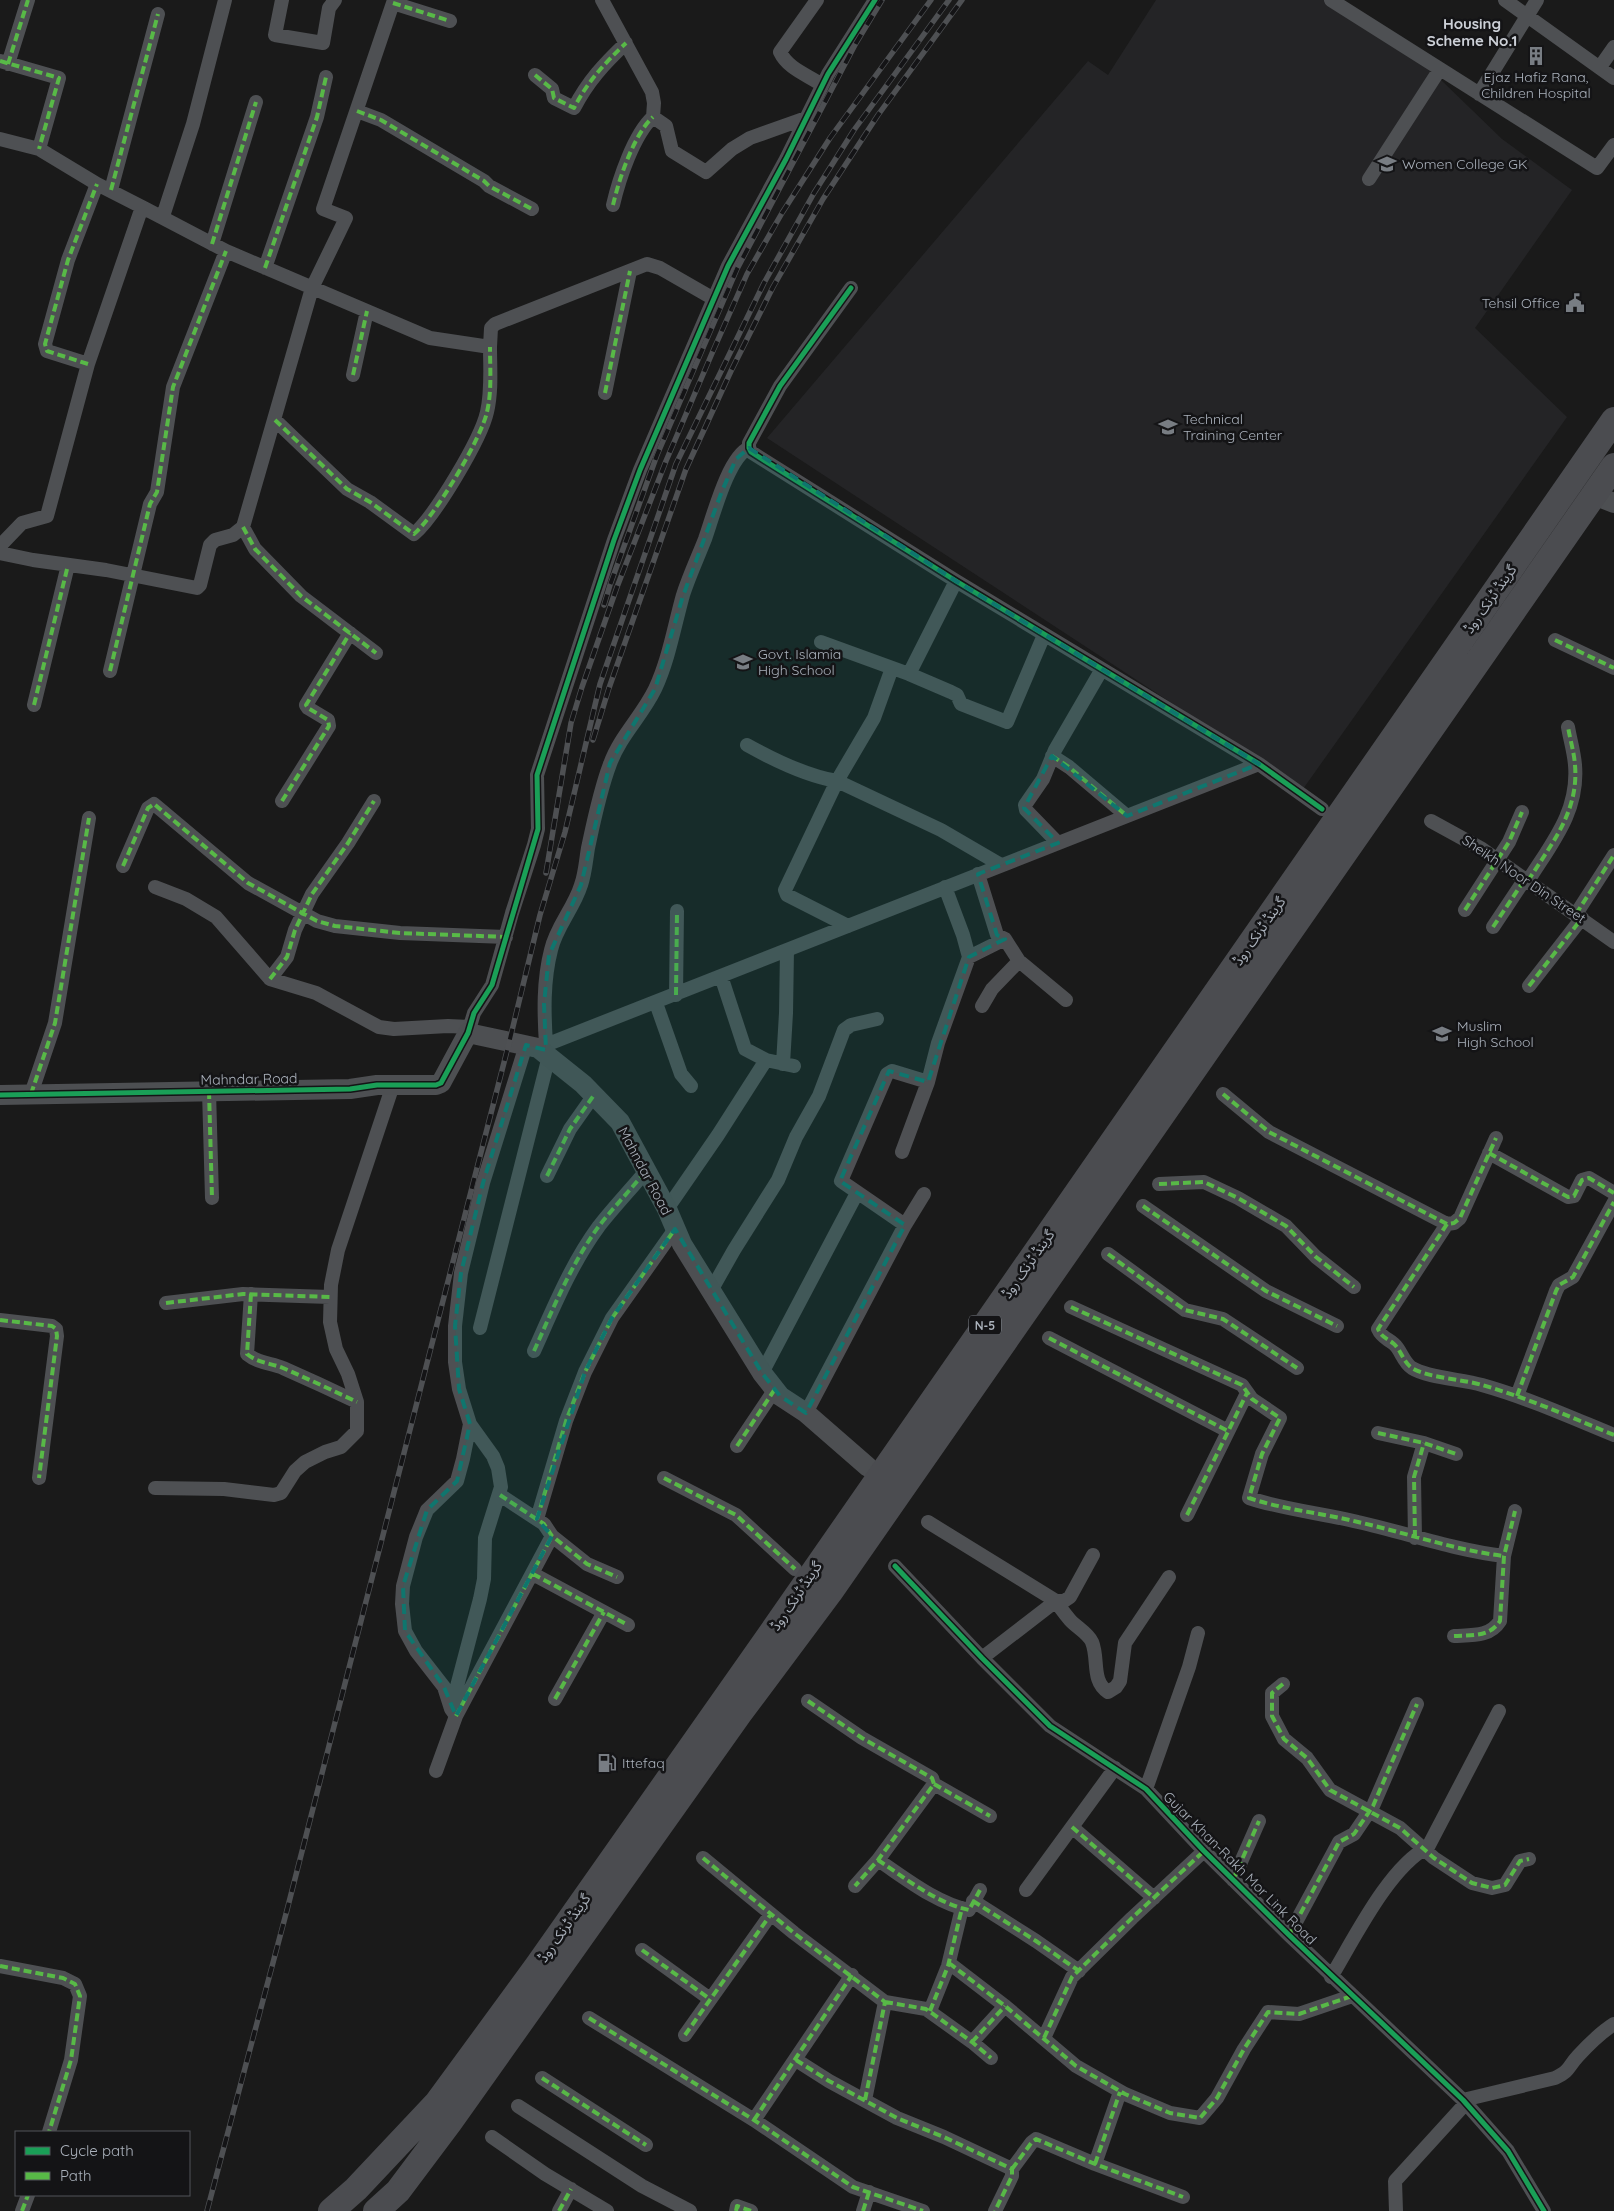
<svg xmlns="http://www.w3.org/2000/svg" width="1614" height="2211" font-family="Quicksand,'Noto Sans Arabic',sans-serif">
	<rect width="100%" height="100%" fill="#1a1a1a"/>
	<path fill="#242426" d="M 1156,0 L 1332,0 L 1411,51 L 1502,139 L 1572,190 L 1475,328 L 1567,417 L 1303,789 L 767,438 L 1088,61 L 1108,75 Z"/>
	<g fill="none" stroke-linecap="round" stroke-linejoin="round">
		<path stroke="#4e5053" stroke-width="14" d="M 282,0 L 275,35 L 323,43 L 329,8 L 335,0
			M 602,0 L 652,92 L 654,103 L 653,117 C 634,134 619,179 613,205
			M 817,0 L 780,52 C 788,69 808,75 822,85
			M 1331,0 L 1597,168 L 1614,145
			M 1505,0 L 1614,78
			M 393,3 L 450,21
			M 0,61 L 59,78 L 39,149
			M 8,64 L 28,0
			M 1600,67 L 1614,47
			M 535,75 L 552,89 L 554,98 L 574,108 C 588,81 604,64 626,43
			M 1479,94 L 1537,0
			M 357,111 L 381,120 L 484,181 L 489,186 L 532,209
			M 653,117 L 666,126 L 672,151 L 706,172 L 732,149 L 750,138 L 806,118
			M 0,139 L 39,149 L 97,184 L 142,207 L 88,364 L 47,516 L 22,523 L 0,546
			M 1369,179 L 1440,69
			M 111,190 L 158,14
			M 142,207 L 226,251 L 430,338 L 490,347 L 491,328 L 495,324 L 647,264 L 660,268 L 714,299
			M 163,216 L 193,124 L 225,0
			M 212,244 L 256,102
			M 265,268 L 317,117 L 326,77
			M 851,288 L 780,386 L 749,443 L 749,448 L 751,452 L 956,581 L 1259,764 L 1322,809
			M 88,364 L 47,351 L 45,344 L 68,260 L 97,184
			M 353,375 L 367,311
			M 605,393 L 630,271
			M 275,420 L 347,489 L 370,502 L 414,534 C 435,516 481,439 487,412 C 492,391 490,368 490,347
			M 243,527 L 255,549 L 301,596 L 376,653
			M 0,553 L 33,560 L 106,570 L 197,588 L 200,585 L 210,545 L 215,540 L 233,535 L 243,527 L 312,288 L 346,218 L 323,209 L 394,0
			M 1555,640 L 1614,668
			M 821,642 L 909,674 L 951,692 L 957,695 L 961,704 L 1007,722 L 1044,635
			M 110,671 L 150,504 L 157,492 L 173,387 L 226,251
			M 909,674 L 956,581
			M 34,705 L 68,565
			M 747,745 C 774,760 806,776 837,781 L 941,830 L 1001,865
			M 1052,756 L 1069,767 L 1127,816
			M 282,801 L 329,726 L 328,720 L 308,708 L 306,705 L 350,633
			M 1431,821 L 1482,849 L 1614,942
			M 1058,843 L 1026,810 L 1025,805 L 1043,779 L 1055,750 L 1102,669
			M 123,866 L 148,808 L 154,804 L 248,883 L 317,921 L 335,926 L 400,933 L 506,937
			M 978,874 L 997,935 L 1005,939 L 1019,961 L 1066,1000
			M 1528,881 C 1551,844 1579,812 1575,765 C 1574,752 1570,739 1568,727
			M 155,887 L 186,899 L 216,917 L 270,979 L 316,993 L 379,1027 L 394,1029 L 448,1026 L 470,1027
			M 1465,910 L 1509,842 L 1522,812
			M 1576,914 L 1614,855
			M 848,926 L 787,895 L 785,890 L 837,781 L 874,718 L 892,668
			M 1493,927 L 1525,879
			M 969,957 L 1005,939
			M 721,976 L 745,1049 L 766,1060 L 794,1066
			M 270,979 L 287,957 L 295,930 L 312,894 L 348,843 L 374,801
			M 1529,986 L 1582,918
			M 676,995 L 677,911
			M 656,1003 L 681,1074 L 691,1086
			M 982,1006 L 992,989 L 1019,961
			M 468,1033 L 474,1013 L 492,985 L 512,913 L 534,845 L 538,829 L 537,775 L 614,540 L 640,470 L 728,266 L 786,159 L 828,74 L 875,0
			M 546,1045 C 544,1013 543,981 551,950 C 556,927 574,908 581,885 C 585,874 586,860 588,848 C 594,820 600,790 610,764 C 620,736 642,716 655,689 C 669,659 674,627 683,595 C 689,576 698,557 705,539 C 713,517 728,457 749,448
			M 538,1048 L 1259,764
			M 783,1064 L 786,1013 L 787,950
			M 209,1091 L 212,1198
			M 31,1094 L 55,1023 L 89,818
			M 1223,1094 L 1269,1132 L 1447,1224 L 1454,1223 L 1460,1218 L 1496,1138
			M 902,1152 L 928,1082 L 938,1043 L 969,957 L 963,935 L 945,887
			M 1489,1153 L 1568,1197 L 1574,1196 L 1582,1180 L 1589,1178 L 1614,1193
			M 547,1176 L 570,1129 L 594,1095
			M 1159,1184 L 1204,1182 L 1238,1198 L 1286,1226 L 1316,1257 L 1354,1287
			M 1143,1206 L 1266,1291 L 1337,1326
			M 667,1209 L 718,1135 L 766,1060
			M 1447,1224 L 1378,1329 C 1382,1338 1387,1338 1394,1344 C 1401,1350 1403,1362 1412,1368 C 1428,1378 1462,1379 1482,1385 C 1528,1398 1570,1417 1614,1435
			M 905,1225 L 841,1181 L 887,1074 L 892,1071 L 928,1082
			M 1108,1254 L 1185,1310 L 1223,1319 L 1297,1368
			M 712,1289 L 734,1250 L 778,1180 L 796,1137 L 819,1096 L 844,1030 L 851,1025 L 877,1019
			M 251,1294 L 247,1354 C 258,1363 270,1363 283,1368 C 308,1379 332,1390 357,1402
			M 166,1303 L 243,1294 L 330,1297
			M 1071,1307 L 1242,1385 L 1252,1399 L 1280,1418 L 1262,1454 L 1249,1498 C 1285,1510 1322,1513 1358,1522 C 1407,1533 1454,1550 1504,1556
			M 0,1320 L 52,1326 L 56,1329 L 57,1336 L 39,1478
			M 480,1328 L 549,1056
			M 1049,1338 L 1228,1431
			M 534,1351 C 553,1309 571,1264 599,1226 C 614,1207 631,1189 646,1171
			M 762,1373 L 857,1193
			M 1517,1396 L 1556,1291 L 1559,1285 L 1573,1277 L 1614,1202
			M 806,1413 L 905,1225 L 924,1194
			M 1378,1433 L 1424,1443 L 1456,1454
			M 737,1446 L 775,1389
			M 664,1478 L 736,1515 L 795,1569
			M 155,1488 L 224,1489 L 274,1495 L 281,1493 L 295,1471 L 305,1462 L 325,1452 L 341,1447 L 357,1431 L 357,1402 L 348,1374 L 336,1349 L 330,1322 L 331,1285 L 338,1250 L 393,1085
			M 500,1495 L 544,1524 L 552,1536 L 587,1564 L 617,1577
			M 1187,1515 L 1247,1393
			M 537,1519 L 566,1421 L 585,1372 L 612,1318 L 675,1229
			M 928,1522 L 1056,1601 L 1064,1601 L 1070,1597 L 1093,1555
			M 1415,1538 L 1414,1477 L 1424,1443
			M 895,1566 L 982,1658 L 1050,1726 L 1146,1789 L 1204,1851 L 1289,1935 L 1463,2100 L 1508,2151 L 1544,2211
			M 533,1574 L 628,1625
			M 1454,1636 C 1472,1635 1490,1637 1500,1621 L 1504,1556 L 1515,1511
			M 982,1658 L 1056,1601 C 1060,1608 1065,1614 1070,1620 C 1076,1627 1088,1633 1092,1642 C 1099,1659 1091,1681 1108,1692 L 1116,1687 L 1120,1681 L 1125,1643 L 1169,1577
			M 1283,1684 L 1272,1693 L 1272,1716 L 1284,1739 L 1307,1758 L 1330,1790 L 1400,1828 L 1434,1858 L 1472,1883 L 1492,1888 L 1505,1885 L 1520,1861 L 1529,1859
			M 555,1699 L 604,1612
			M 808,1701 L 862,1738 L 932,1778 L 934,1784 L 878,1860 L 855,1886
			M 451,1709 L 480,1599 L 484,1579 L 485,1538 L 501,1487 L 498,1468 L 493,1456 L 470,1424
			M 456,1716 L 552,1536
			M 436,1771 L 456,1716 L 451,1709 L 444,1687 L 416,1651 L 405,1631 L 402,1604 L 403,1586 L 416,1537 L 427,1510 L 457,1481 L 463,1459 L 470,1424 L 459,1389 L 455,1362 L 455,1326 L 461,1273 L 483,1183 L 526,1045
			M 934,1784 L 990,1816
			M 1146,1789 L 1189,1667 L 1198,1633
			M 1072,1827 L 1154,1898
			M 703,1858 L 794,1933 L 885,2002 L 865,2100
			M 878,1860 C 905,1878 936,1903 969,1910 L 980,1890
			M 1233,1880 L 1259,1821
			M 1026,1890 L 1115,1768
			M 973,1901 L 1036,1941 L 1079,1971
			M 1289,1935 L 1339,1842 L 1354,1834 L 1373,1806 L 1417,1704
			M 642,1950 L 710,1999
			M 949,1963 L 1005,2006 L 1076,2066 L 1125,2094 L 1170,2113 L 1200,2118 L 1217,2098 L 1244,2049 L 1268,2012 L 1299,2014 L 1352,1996
			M 0,1966 L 63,1978 L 75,1984 L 80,1996 L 71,2060 L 49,2132
			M 1331,1977 C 1354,1939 1389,1867 1428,1847 L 1499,1711
			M 885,2002 L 926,2009 L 972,2042 L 991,2058
			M 930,2011 L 948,1966 L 962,1908
			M 589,2018 L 754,2120 L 853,2187 L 923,2211
			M 685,2035 L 771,1914
			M 1044,2038 L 1072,1977 L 1132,1918 L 1204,1851
			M 972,2042 L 1005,2006
			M 796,2060 L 829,2081 L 897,2118 L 944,2137 L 1012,2169 L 1012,2176 L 995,2211
			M 542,2078 L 646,2145
			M 1463,2100 L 1555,2078 C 1571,2070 1567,2068 1578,2056 C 1589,2044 1600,2033 1614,2024
			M 518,2106 L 642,2186 L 690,2211
			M 754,2120 L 852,1975
			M 492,2137 L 545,2174 L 607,2211
			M 1095,2164 L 1120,2092
			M 1012,2169 L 1032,2142 L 1036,2139 L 1095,2164 L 1183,2197
			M 22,2211 L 28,2195
			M 559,2211 L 571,2189
			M 736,2211 L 737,2206 L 751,2211
			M 863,2211 L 869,2192
			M 1396,2211 L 1395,2181 L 1466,2103"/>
		<path stroke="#4d4f52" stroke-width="20" d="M 1594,495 L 1614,503
			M 0,1095 L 350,1089 L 377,1085 L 436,1085 L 441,1083 L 468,1033 L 538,1048 L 583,1084 L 620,1122 L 667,1209 L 682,1244 L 762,1373 L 780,1396 L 806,1413 L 868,1467"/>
		<path stroke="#4b4c50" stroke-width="26" d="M 331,2211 L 356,2189 L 437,2103 L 538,1965 L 765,1642 L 1614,420
			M 376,2211 L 398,2191 L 449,2123 L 739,1714 L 830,1592 L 1614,466"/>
		<g stroke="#4e5053" stroke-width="5.5">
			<path id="rail" d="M 604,605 L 610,585 L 657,455 L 737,269 L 856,43 L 882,0
				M 593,740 L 609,688 L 686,469 L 731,371 L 773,287 L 823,199 L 878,115 L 962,0
				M 546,873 L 571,723 L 582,687 L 617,587 L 666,461 L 713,351 L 747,274 L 782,213 L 830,138 L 931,0
				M 207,2211 L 287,1910 L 509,1043 L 540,915 L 565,832 L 600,684 L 676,464 L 764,283 L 814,193 L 854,130 L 949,0"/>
		</g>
		<use href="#rail" stroke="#141416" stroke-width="4" stroke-dasharray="11" stroke-linecap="butt"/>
		<path stroke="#58b947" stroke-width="4" stroke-dasharray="8 4" stroke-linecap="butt" d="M 393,3 L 450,21
			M 0,61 L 59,78 L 39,149
			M 8,64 L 28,0
			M 535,75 L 552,89 L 554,98 L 574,108 C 588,81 604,64 626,43
			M 357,111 L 381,120 L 484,181 L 489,186 L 532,209
			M 111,190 L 158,14
			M 613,205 C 619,179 634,134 653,117
			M 212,244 L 256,102
			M 265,268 L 317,117 L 326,77
			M 88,364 L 47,351 L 45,344 L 68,260 L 97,184
			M 353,375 L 367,311
			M 605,393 L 630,271
			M 275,420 L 347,489 L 370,502 L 414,534 C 435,516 481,439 487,412 C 492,391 490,368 490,347
			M 243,527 L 255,549 L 301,596 L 376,653
			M 1555,640 L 1614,668
			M 110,671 L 150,504 L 157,492 L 173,387 L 226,251
			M 34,705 L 68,565
			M 1052,756 L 1069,767 L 1127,816
			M 282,801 L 329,726 L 328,720 L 308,708 L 306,705 L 350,633
			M 123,866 L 148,808 L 154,804 L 248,883 L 317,921 L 335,926 L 400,933 L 506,937
			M 1528,881 C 1551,844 1579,812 1575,765 C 1574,752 1570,739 1568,727
			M 1465,910 L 1509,842 L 1522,812
			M 1576,914 L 1614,855
			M 1493,927 L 1525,879
			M 270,979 L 287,957 L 295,930 L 312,894 L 348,843 L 374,801
			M 1529,986 L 1582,918
			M 676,995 L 677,911
			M 209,1091 L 212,1198
			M 31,1094 L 55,1023 L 89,818
			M 1223,1094 L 1269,1132 L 1447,1224 L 1454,1223 L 1460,1218 L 1496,1138
			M 1489,1153 L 1568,1197 L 1574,1196 L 1582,1180 L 1589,1178 L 1614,1193
			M 547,1176 L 570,1129 L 594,1095
			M 1159,1184 L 1204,1182 L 1238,1198 L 1286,1226 L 1316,1257 L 1354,1287
			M 1143,1206 L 1266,1291 L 1337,1326
			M 1447,1224 L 1378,1329 C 1382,1338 1387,1338 1394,1344 C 1401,1350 1403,1362 1412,1368 C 1428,1378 1462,1379 1482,1385 C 1528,1398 1570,1417 1614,1435
			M 1108,1254 L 1185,1310 L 1223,1319 L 1297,1368
			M 251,1294 L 247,1354 C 258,1363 270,1363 283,1368 C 308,1379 332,1390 357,1402
			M 166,1303 L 243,1294 L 330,1297
			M 1071,1307 L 1242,1385 L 1252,1399 L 1280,1418 L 1262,1454 L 1249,1498 C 1285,1510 1322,1513 1358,1522 C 1407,1533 1454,1550 1504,1556
			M 0,1320 L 52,1326 L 56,1329 L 57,1336 L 39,1478
			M 1049,1338 L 1228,1431
			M 534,1351 C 553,1309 571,1264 599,1226 C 614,1207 631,1189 646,1171
			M 1517,1396 L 1556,1291 L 1559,1285 L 1573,1277 L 1614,1202
			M 1378,1433 L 1424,1443 L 1456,1454
			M 737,1446 L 775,1389
			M 664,1478 L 736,1515 L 795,1569
			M 500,1495 L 544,1524 L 552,1536 L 587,1564 L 617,1577
			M 1187,1515 L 1247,1393
			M 537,1519 L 566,1421 L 585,1372 L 612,1318 L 675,1229
			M 1415,1538 L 1414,1477 L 1424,1443
			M 533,1574 L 628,1625
			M 1454,1636 C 1472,1635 1490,1637 1500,1621 L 1504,1556 L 1515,1511
			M 1283,1684 L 1272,1693 L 1272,1716 L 1284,1739 L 1307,1758 L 1330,1790 L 1400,1828 L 1434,1858 L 1472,1883 L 1492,1888 L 1505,1885 L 1520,1861 L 1529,1859
			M 555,1699 L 604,1612
			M 808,1701 L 862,1738 L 932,1778 L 934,1784 L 878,1860 L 855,1886
			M 456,1716 L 552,1536
			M 934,1784 L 990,1816
			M 1072,1827 L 1154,1898
			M 703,1858 L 794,1933 L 885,2002 L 865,2100
			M 878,1860 C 905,1878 936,1903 969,1910 L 980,1890
			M 1233,1880 L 1259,1821
			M 973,1901 L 1036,1941 L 1079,1971
			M 1289,1935 L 1339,1842 L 1354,1834 L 1373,1806 L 1417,1704
			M 642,1950 L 710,1999
			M 949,1963 L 1005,2006 L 1076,2066 L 1125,2094 L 1170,2113 L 1200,2118 L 1217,2098 L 1244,2049 L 1268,2012 L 1299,2014 L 1352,1996
			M 0,1966 L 63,1978 L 75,1984 L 80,1996 L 71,2060 L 49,2132
			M 885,2002 L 926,2009 L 972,2042 L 991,2058
			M 930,2011 L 948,1966 L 962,1908
			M 589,2018 L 754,2120 L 853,2187 L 923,2211
			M 685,2035 L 771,1914
			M 1044,2038 L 1072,1977 L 1132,1918 L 1204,1851
			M 972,2042 L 1005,2006
			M 796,2060 L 829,2081 L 897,2118 L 944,2137 L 1012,2169 L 1012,2176 L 995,2211
			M 542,2078 L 646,2145
			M 754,2120 L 852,1975
			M 1095,2164 L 1120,2092
			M 1012,2169 L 1032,2142 L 1036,2139 L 1095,2164 L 1183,2197
			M 22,2211 L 28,2195
			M 559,2211 L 571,2189
			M 736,2211 L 737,2206 L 751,2211
			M 863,2211 L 869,2192"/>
		<g stroke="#141416" stroke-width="8">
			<path id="cycleway" d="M 851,288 L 780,386 L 749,443 L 749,448 L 751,452 L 956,581 L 1259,764 L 1322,809
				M 0,1095 L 350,1089 L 377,1085 L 436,1085 L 441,1083 L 468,1033 L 474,1013 L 492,985 L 538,829 L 537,775 L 614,540 L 640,470 L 728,266 L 786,159 L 828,74 L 875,0
				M 895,1566 L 982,1658 L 1050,1726 L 1146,1789 L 1204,1851 L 1289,1935 L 1463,2100 L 1508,2151 L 1544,2211"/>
		</g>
		<use href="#cycleway" stroke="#1a9f57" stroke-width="5"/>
	</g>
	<path fill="#0f766e" fill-opacity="0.2" stroke="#0f766e" stroke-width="4" stroke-dasharray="10 6" stroke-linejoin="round" d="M 749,448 L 956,581 L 1259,764 L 1127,816 L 1052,756 L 1024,808 L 1058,843 L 978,874 L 997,935 L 1005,939 L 969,957 L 928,1082 L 889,1071 L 840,1181 L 905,1225 L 806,1413 L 780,1396 L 762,1373 L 675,1229 L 612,1318 L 585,1372 L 537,1519 L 552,1536 L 456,1716 L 444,1687 L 405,1631 L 403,1586 L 427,1510 L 457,1481 L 470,1424 L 459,1389 L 455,1326 L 461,1273 L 483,1183 L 526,1045 L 546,1050 L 544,1004 L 549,955 L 581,885 L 610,763 L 655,689 L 683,596 L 722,491 L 736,459 Z"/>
	<defs>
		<g id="building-bare" transform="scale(1.5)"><path d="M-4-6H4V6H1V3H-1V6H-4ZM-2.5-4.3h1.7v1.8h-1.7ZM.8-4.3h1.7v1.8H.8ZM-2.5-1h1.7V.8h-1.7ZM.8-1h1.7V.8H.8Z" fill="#787d83" stroke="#141416" stroke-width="2.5" paint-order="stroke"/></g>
		<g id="university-bare" transform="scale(1.5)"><path d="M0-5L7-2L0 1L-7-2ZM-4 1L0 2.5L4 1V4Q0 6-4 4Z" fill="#787d83" stroke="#141416" stroke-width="2.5" paint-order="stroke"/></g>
		<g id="civic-bare" transform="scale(1.5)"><path d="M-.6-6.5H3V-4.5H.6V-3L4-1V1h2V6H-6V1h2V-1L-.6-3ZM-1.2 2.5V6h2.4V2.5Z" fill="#787d83" stroke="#141416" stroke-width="2.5" paint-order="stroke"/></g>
		<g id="school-bare" transform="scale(1.5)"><path d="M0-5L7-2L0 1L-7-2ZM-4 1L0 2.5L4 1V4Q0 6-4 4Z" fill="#787d83" stroke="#141416" stroke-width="2.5" paint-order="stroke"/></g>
		<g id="fuel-bare" transform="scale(1.5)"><path d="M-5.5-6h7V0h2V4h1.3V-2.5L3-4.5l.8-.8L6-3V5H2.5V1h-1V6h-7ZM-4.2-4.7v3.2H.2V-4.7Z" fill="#787d83" stroke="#141416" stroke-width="2.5" paint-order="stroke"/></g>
	</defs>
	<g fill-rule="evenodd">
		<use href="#building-bare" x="1536" y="56"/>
		<use href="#university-bare" x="1387" y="164"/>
		<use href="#civic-bare" x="1575" y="303"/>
		<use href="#university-bare" x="1168" y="427"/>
		<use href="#school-bare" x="743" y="662"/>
		<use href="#school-bare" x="1442" y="1034"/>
		<use href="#fuel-bare" x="607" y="1763"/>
	</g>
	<g text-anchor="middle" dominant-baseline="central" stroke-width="5" stroke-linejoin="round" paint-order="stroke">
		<rect fill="#141416" stroke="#7e838a" stroke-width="1" x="969" y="1315.5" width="32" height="19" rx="4"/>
		<g font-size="12" font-weight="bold" fill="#abb2bc">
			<text x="985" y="1325">N-5</text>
		</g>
		<g font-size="14" fill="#abb2bc" stroke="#141416" text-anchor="start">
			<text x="1536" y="77" text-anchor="middle">Ejaz Hafiz Rana,<tspan x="1536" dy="16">Children Hospital</tspan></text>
			<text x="1402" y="164">Women College GK</text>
			<text x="1560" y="303" text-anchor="end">Tehsil Office</text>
			<text x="1183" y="419">Technical<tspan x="1183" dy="16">Training Center</tspan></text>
			<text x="758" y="654">Govt. Islamia<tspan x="758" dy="16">High School</tspan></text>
			<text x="1457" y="1026">Muslim<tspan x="1457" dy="16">High School</tspan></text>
			<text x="622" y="1763">Ittefaq</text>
		</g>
		<g font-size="14" fill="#abb2bc" stroke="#141416">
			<text transform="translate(1490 599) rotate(-55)">گرینڈ ٹرنک روڈ</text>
			<text transform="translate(1524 879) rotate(34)">Sheikh Noor Din Street</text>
			<text transform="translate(1259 931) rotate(-55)">گرینڈ ٹرنک روڈ</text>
			<text transform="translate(249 1079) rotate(-1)">Mahndar Road</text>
			<text transform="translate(645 1171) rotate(62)">Mahndar Road</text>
			<text transform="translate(1028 1264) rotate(-55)">گرینڈ ٹرنک روڈ</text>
			<text transform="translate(796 1596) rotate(-56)">گرینڈ ٹرنک روڈ</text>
			<text transform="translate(1240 1868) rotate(45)">Gujar Khan-Rakh Mor Link Road</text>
			<text transform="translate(564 1928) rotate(-55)">گرینڈ ٹرنک روڈ</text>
		</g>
		<g font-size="15" font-weight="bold" fill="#ccd0d7" stroke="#141416">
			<text x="1472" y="23">Housing<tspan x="1472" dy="17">Scheme No.1</tspan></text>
		</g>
	</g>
	<rect x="15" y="2131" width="175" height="65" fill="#141416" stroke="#505358"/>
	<rect x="25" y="2147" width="25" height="8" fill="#1a9f57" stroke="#505358"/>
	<text x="60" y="2156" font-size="15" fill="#abb2bc">Cycle path</text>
	<rect x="25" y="2172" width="25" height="8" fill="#58b947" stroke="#505358"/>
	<text x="60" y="2181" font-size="15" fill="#abb2bc">Path</text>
</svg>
